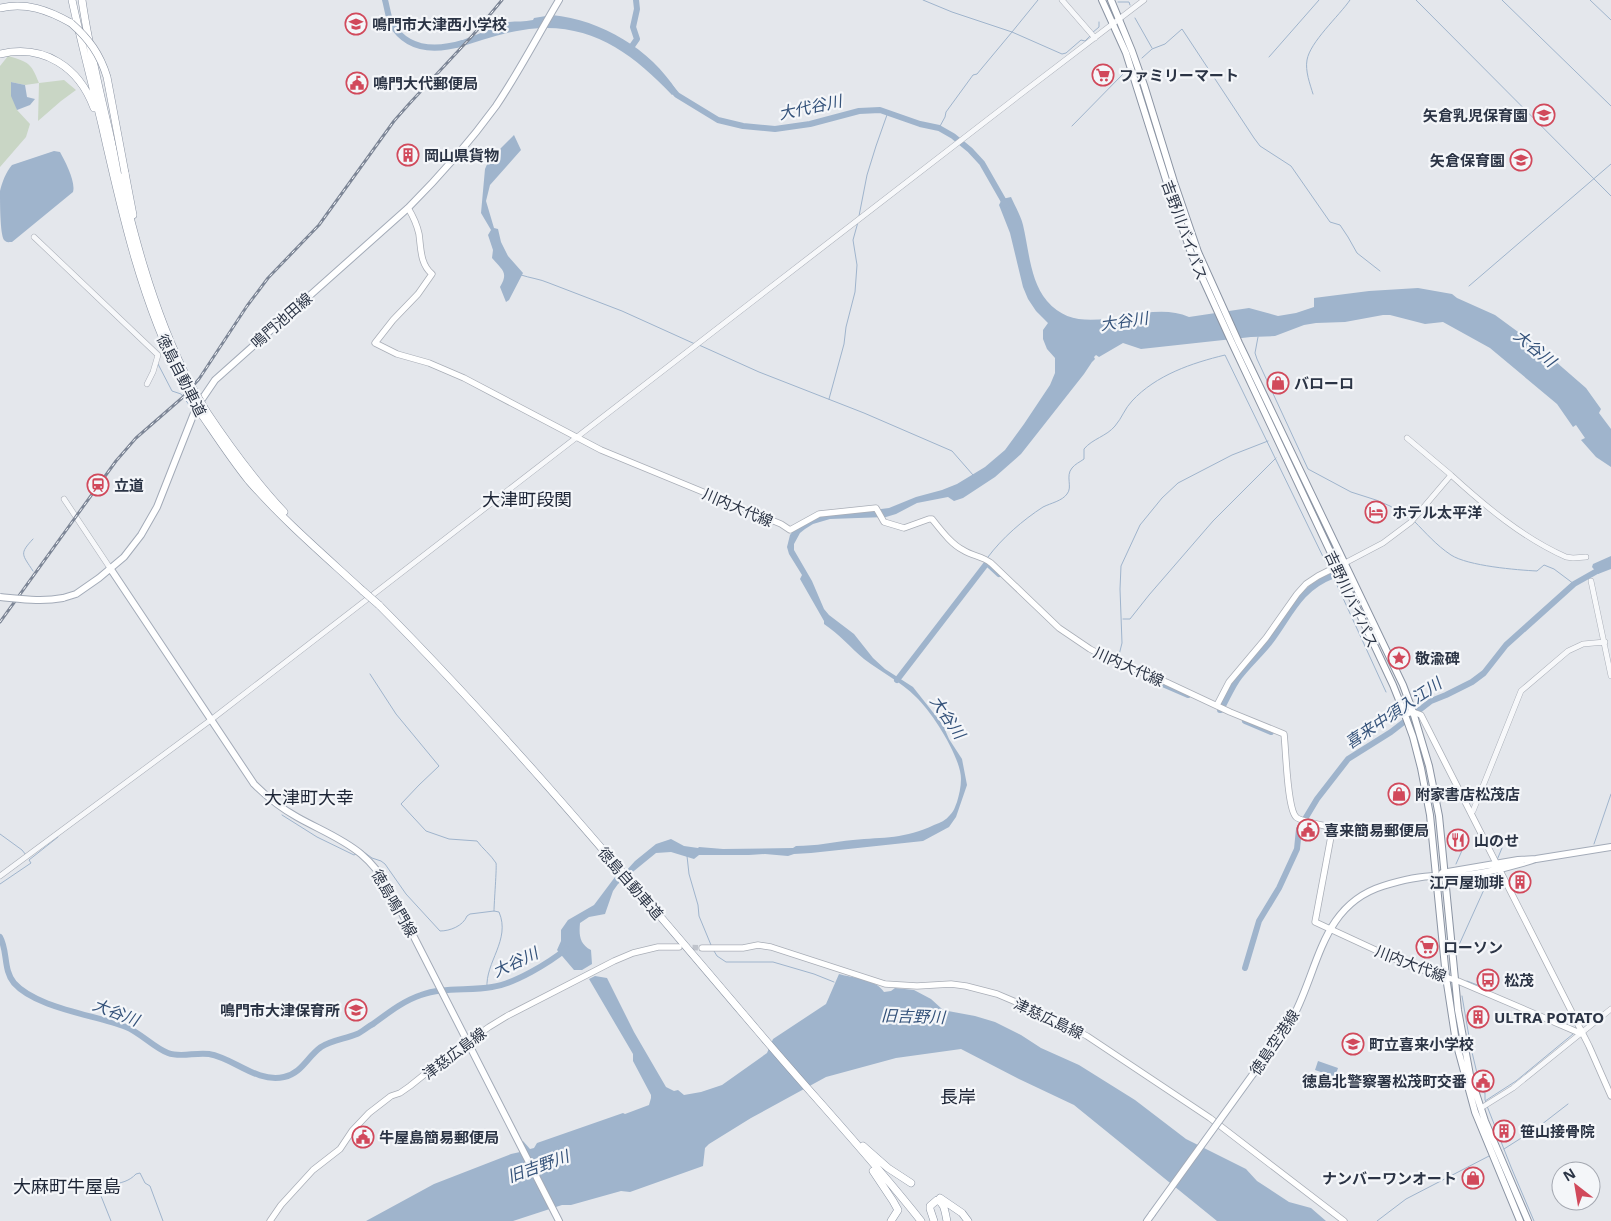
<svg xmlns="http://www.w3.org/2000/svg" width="1611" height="1221" font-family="'Noto Sans','Noto Sans JP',sans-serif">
	<rect width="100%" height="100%" fill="#e4e7ec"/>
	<path fill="#c9d6c5" d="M 8,56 C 29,62 31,63 39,83 L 64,80 L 76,90 L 61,101 L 38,121 L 39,83 L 25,85 L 11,82 L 17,110 L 30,124 L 26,137 L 0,167 L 0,66 Z"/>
	<path fill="#9fb4cc" d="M 552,15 C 602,20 650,49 677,91 L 672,95 C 630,51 587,20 523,30 C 500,33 478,42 456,48 L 455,43 L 509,22 C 517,21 524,22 533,20 L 534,18 Z
		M 11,82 L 25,85 L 27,97 L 35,99 L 30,105 L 17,110 L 11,96 Z
		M 514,135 L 521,150 L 490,185 L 486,201 L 494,228 L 498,229 L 501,242 L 508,256 L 523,273 L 509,300 L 506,302 L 500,287 C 509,272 502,270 492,258 L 493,250 L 488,235 L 491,230 L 481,213 L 485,169 L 489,160 Z
		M 54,151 L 60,152 C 65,161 76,182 73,192 L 12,242 C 8,242 7,243 4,240 C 0,234 0,201 0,191 C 2,182 6,172 12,165 Z
		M 1011,197 C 1015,206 1021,216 1023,225 C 1029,250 1030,281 1047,301 C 1083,344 1144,297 1189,317 L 1249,308 L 1278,316 L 1296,313 L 1314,307 L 1314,298 L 1369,291 L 1418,288 L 1452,294 L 1457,298 L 1495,315 L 1540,348 L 1586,388 L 1601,409 L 1599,413 L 1611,429 L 1611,467 L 1596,457 L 1581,440 L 1585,438 L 1576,425 L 1573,427 L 1557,404 L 1490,348 L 1443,322 L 1425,324 L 1390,315 L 1383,315 L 1345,322 L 1316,323 L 1304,325 L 1275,336 L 1251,337 L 1141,349 L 1123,343 L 1099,357 L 1096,355 L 1094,357 L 1095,359 L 1092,362 L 1084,374 L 1021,454 L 995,477 L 963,498 L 954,501 L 948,497 L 917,503 L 896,514 L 886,517 L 830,519 L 813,524 L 805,529 L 800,533 L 794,544 L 794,550 L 812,581 L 824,609 L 829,615 L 854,634 L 873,658 L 885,669 L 913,687 L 943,725 L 949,739 L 962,759 L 967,785 L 956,817 L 949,827 L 923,841 L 811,853 L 794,854 L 788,856 L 765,854 L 749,855 L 699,855 L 694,859 L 671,852 L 656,853 L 618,884 L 613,891 L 605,914 L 589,917 L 580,923 C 579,934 579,944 591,950 L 592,964 L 582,970 L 574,970 L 557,950 L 561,941 L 561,930 L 568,920 L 594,905 L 615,877 L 626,871 L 635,861 L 656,844 L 671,839 L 684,846 L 698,848 L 699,847 L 723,849 L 793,848 L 796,846 C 817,846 833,842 853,840 C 884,837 905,839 934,825 C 940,823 946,820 950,815 C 954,811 955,807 957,802 C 959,795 961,787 961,779 C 961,757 932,712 916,697 C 901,682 881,672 864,659 C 850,647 839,634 824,624 L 824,621 L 800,579 L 802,575 L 789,554 L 787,547 L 790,535 L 793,531 L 818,517 L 889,508 L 916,497 L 942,490 L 957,484 L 985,467 L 1005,450 L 1024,424 L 1050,385 L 1055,373 L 1055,358 L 1047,349 L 1043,339 L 1043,330 L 1048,323 L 1036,311 L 1028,299 L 1023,287 L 1010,233 L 999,205 L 1002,199 Z
		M 1611,556 L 1611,569 L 1598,574 L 1592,567 L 1593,564 Z
		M 839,974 C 853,978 876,979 884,992 L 891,991 L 895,988 L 914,990 L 931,999 L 942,1009 L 948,1011 L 975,1016 L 995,1022 L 1021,1035 L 1041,1048 L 1079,1065 L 1135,1100 L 1186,1139 L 1246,1169 L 1257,1181 L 1289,1202 L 1311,1208 L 1326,1221 L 1217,1221 L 1074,1105 L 1019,1079 L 961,1049 L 896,1058 L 826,1077 L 751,1118 L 709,1144 L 705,1148 L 703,1166 L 630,1192 L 621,1191 L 571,1205 L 562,1205 L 513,1221 L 366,1221 L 434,1184 L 511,1154 L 520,1152 L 518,1145 L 523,1141 L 530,1149 L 534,1148 L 537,1143 L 623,1113 L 625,1114 L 649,1105 L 651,1098 L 651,1095 L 633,1061 L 633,1054 L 589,979 L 595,976 L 607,978 L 634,1032 L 666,1087 L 674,1091 L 678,1090 L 684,1095 L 701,1092 L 722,1085 L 767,1053 L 773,1039 L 826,1004 Z
		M 1318,1061 L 1338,1068 L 1335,1077 L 1315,1070 Z"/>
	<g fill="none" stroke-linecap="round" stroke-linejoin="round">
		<path stroke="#9fb4cc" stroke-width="1" d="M 923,0 L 952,12 L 1012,32 L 1038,0
			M 1416,0 L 1611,196
			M 1502,0 L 1611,106
			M 1590,0 L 1611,20
			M 1118,2 L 1129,2 L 1130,5
			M 1135,18 L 1152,48
			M 1092,33 L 1099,27 L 1099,22
			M 1269,57 L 1319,0
			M 1142,58 L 1152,49 L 1165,44 L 1182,29 L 1254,138 L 1260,146 L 1291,166 L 1330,222 L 1340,225 L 1348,237 L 1357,253 L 1380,271
			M 1313,94 C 1310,84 1305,71 1307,60 C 1310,42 1339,16 1350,0
			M 1072,126 L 1124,73
			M 939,128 L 945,117 L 946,112 L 973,75 L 977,74 L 1012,32 L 1062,54 L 1066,53 L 1081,40 L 1085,41 L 1090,36
			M 859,216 L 867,175 L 876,146 L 888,112
			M 521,275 C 530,278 540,279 549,283 L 622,311 L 695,344
			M 1469,286 L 1611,164
			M 1258,337 L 1255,353 L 1257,359 L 1308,469 L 1351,492 L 1376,500 L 1390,506 L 1410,519
			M 699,345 L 759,372 L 864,413 L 952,451 L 973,475
			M 158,364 L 172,391 L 181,394 L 190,406
			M 829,399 L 844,344 L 846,327 L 855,292 L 857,265 L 853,240 L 858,222
			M 1414,521 C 1426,533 1436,545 1451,555 C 1468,566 1517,570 1537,571 L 1544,565 L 1554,569 L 1574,584
			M 988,557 C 1002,538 1023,520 1043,507 C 1051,503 1062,501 1067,494 C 1073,487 1065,476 1072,468 C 1075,464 1080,462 1084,459 L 1084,449 C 1092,439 1107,436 1115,426 C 1122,418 1125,408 1132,401 C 1156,375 1192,363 1225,355 L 1329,569
			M 33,571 C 22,554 19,554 33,539
			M 1331,572 L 1386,692
			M 1123,619 L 1130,619 L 1149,595 L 1213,521 L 1276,458
			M 1118,659 L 1122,643 L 1120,589 L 1121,566 L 1140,525 L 1162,498 L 1178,483 L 1232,455 L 1268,441
			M 370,674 L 396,714 L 439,766 L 419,785 L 401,804 L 426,831 L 449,839 L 477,841 C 482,848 491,855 496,863 C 497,866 494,903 494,911
			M 1416,694 L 1419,694 L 1431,701
			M 282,815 L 317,837 L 354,855 L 356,854
			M 0,834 L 22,850 L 26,855
			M 1594,844 L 1611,794
			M 361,850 L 372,858 L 381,861 L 385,864 L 406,894 L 440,931 C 450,931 463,926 467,916 L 470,914 L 494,911 L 499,912 C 511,940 485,962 487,988
			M 687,856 L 689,874 L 698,905 L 699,916 L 711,945
			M 1497,860 L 1502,848
			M 1456,864 L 1468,837
			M 0,884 L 31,863 L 29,860 L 58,837
			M 1459,945 L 1491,874
			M 714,951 L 717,956 L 726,962 L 773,962 L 814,974 L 834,982
			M 1415,964 L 1439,972
			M 1467,981 L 1488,989
			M 1462,996 L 1471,1048 L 1481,1090 L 1482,1092 L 1485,1093 L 1485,1100
			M 1486,1102 L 1485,1101 L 1516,1081 L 1573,1034
			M 1487,1106 L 1511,1167 L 1534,1221
			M 1504,1149 L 1537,1128 L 1568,1104
			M 86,1186 C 102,1183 123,1188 136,1174 L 140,1173 L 145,1183 L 150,1186 L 163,1221
			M 101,1186 L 101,1196 L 111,1221
			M 1377,1221 L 1406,1199 L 1491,1155"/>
		<path stroke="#9fb4cc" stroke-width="6" d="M 385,0 C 387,7 388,16 391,23 C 407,51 436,51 463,43
			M 630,49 L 637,39 L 633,27 L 637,9 L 636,0
			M 670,87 L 677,95 L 718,120 L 743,126 L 775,129 L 810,124 L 859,111 L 880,110 L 920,124 L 939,128 L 953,136 L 970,150 L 982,163 L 1006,205
			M 1151,679 L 1188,695
			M 897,680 L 987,563 L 999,574
			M 1220,710 L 1221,710 C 1226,700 1231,689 1237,680 C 1247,666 1260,655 1270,642 C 1291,614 1299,589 1332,576
			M 1245,721 L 1271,732
			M 0,937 C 8,951 3,970 14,983 C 36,1008 95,1015 126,1027 C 141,1033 154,1048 168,1053 C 181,1058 195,1052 209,1054 C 234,1058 256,1083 284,1077 C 302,1073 307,1057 321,1047 C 332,1040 345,1039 357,1034 C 362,1032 367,1027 373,1024 C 388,1013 403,1001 421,995 C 442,987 470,991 492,987 C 514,984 549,963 566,949
			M 1245,968 L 1259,921 L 1279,888 L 1297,849 L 1299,829 L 1317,799 L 1348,759 L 1391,732 L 1431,701 L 1446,695 L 1472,682 L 1484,673 L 1506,645 L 1574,584 L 1611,563"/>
		<path stroke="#bfc3cb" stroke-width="5.5" stroke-dasharray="5.5 3" stroke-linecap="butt" d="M 684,947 L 702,948"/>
		<g stroke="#a9aeb7" stroke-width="6">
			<path id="tertiary" d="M 1062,0 L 1095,38
				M 34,237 L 158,355 L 153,372 L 147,384
				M 1407,438 L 1451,475
				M 64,499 L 110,568
				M 1345,563 L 1383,543 L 1411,522 L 1451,475 C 1485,506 1523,538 1566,557 L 1573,558 L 1586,557
				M 1591,581 L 1611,676
				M 1471,813 L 1473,811 L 1521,691 L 1568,651 L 1583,644 L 1605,642
				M 0,876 L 212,719 L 1017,97 L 1144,0
				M 1481,1108 L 1513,1088 L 1611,1009"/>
		</g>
		<g stroke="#a9aeb7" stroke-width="7">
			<path id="secondary" d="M 408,208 C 413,216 417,225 419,234 C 421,248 420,264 432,274 L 418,294 L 393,320 L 375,343 L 397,354 L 429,363 L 464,378 L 601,450 L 781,524 L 790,530 L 819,514 L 876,508 L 884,522 L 904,528 L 929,519 L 932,519 C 941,530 951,544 963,550 C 972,556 982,556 991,563 L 1059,628 L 1090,649 L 1109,659 L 1166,682 L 1230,712 L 1284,734 C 1286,749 1287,808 1296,817 C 1299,821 1323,825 1330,827 L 1332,831 L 1315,922 L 1410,966 L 1458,981 L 1582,1034
				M 1217,705 L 1229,682 L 1266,638 L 1297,594 L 1306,584 L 1318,576 L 1340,565
				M 1405,714 L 1413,712 L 1421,715 L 1589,1046 L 1611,1096
				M 702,948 L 743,948 L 758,945 L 771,947 L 885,984 L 917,986 L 951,984 L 966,986 L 997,994 L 1042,1013 L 1087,1036 L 1210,1118 L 1344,1221
				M 270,1221 L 281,1205 L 313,1170 L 340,1149 L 352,1131 L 369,1113 L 391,1096 L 400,1093 L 410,1086 L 445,1058 L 489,1027 L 507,1016 L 614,961 L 633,953 L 658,947 L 679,947"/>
		</g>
		<g stroke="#a3abb8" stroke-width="8">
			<path id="primary" d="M 110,568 L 254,784 C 267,797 281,808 297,817 C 318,829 342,838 361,854 C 373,864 382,876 390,890 L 559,1221
				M 63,598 L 76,594 L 99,578 L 124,557 L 141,535 L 157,507 L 196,408 L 215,380 L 408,208 C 440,176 469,143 496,106 C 519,72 538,35 559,0
				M 1442,873 L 1518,860 L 1536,859 L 1611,847
				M 1253,1074 C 1267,1055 1283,1036 1294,1015 C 1319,967 1322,905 1383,886 C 1399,881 1419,876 1436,876 C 1440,876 1443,877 1447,877 C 1477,875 1508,868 1536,859
				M 1147,1221 L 1152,1214"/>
		</g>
		<g stroke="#8b94a3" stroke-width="8">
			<path id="trunk" d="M 1102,0 L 1126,53 L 1167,183 L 1191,253 L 1232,343 L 1393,685 L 1405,715 L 1413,737 L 1421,768 L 1430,815 L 1446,977 L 1456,1042 L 1475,1112 L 1520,1221
				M 1111,0 L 1132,51 L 1144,85 L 1174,182 L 1198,252 L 1239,343 L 1403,685 L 1413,712 L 1429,766 L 1439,816 L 1458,1010 L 1470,1075 L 1485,1121 L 1528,1221"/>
		</g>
		<g stroke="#8b94a3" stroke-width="8">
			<path id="motorway" d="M 72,0 C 81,42 92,83 102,125 C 122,214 142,303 184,384
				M 82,0 C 89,50 102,100 113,149 C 132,228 151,307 188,380
				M 0,8 C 26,2 48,10 71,23
				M 0,54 C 44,44 79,67 94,108
				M 125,173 L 133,215
				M 206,411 C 230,447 255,481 284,512
				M 202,415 C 217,437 232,460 249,481 C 284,521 324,555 363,591
				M 379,605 C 513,740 634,886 757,1030 C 811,1094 869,1155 921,1221
				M 863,1146 L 888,1168 L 911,1183
				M 873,1171 L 893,1201 L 898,1210 L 891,1221
				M 940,1198 L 962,1213 L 968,1221
				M 934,1221 L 930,1209 L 930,1206 L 937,1200 C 945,1203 945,1213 947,1221"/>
		</g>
		<use href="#tertiary" stroke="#f7f8fa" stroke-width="5"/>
		<use href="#secondary" stroke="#fff" stroke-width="5.5"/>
		<use href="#primary" stroke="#fff" stroke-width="6"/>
		<use href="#trunk" stroke="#fff" stroke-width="6"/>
		<use href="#motorway" stroke="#fff" stroke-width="7"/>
		<g stroke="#7d8696" stroke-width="3">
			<path id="rail" d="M 0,622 L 116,461 L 136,438 L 182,398 L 199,379 L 247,306 L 268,278 L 319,225 L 394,121 L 409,104 L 473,35 L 502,0"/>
		</g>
		<use href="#rail" stroke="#f4f6f9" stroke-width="1" stroke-dasharray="4" stroke-linecap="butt"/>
		<g stroke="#a3abb8" stroke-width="8" stroke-linecap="butt">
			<path id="primary-bridge" d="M 0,597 C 22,599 41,602 63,598
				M 1152,1214 L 1253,1074"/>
		</g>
		<g stroke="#8b94a3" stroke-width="8" stroke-linecap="butt">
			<path id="motorway-bridge" d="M 71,23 C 89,39 100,54 107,77 L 125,173
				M 188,380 L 206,411
				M 184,384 L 202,415
				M 363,591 L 379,605"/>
		</g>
		<use href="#primary-bridge" stroke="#fff" stroke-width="6"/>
		<use href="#motorway-bridge" stroke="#fff" stroke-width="7"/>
	</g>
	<defs>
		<g id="school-ring" transform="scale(1.125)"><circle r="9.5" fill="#f4f6f9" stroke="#d1495b" stroke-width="1.5"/><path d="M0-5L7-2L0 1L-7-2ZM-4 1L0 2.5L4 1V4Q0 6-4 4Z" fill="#d1495b"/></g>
		<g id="supermarket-ring" transform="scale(1.125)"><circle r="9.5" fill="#f4f6f9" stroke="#d1495b" stroke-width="1.5"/><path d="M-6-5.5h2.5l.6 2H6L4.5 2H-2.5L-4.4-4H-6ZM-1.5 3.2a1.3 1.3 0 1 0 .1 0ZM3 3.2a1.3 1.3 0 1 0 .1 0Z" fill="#d1495b"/></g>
		<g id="civic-ring" transform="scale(1.125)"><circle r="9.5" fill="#f4f6f9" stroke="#d1495b" stroke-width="1.5"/><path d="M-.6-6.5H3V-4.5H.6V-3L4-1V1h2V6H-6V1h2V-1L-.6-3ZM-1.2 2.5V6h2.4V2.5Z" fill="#d1495b"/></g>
		<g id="building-ring" transform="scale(1.125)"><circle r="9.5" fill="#f4f6f9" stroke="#d1495b" stroke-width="1.5"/><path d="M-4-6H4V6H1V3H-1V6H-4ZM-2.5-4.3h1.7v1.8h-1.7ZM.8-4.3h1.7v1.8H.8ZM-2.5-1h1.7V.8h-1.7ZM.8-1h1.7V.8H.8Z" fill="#d1495b"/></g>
		<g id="shop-ring" transform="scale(1.125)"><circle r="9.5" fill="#f4f6f9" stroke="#d1495b" stroke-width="1.5"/><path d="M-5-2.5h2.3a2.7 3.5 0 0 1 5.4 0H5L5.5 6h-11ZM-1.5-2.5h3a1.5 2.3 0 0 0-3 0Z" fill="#d1495b"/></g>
		<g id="station-ring" transform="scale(1.125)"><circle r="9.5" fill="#f4f6f9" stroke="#d1495b" stroke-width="1.5"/><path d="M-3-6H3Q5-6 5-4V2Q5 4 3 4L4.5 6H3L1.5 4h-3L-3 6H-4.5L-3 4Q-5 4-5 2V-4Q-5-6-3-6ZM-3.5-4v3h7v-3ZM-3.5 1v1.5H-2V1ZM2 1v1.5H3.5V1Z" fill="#d1495b"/></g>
		<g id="hotel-ring" transform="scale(1.125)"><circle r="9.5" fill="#f4f6f9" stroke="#d1495b" stroke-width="1.5"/><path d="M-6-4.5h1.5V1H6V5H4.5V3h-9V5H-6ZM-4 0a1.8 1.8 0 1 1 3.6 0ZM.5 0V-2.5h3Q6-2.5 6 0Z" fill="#d1495b"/></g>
		<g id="sight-ring" transform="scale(1.125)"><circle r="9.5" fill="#f4f6f9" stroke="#d1495b" stroke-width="1.5"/><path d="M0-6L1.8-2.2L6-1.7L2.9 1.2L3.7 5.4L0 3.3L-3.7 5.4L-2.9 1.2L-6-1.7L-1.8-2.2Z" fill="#d1495b"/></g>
		<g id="restaurant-ring" transform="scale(1.125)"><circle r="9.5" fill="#f4f6f9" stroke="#d1495b" stroke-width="1.5"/><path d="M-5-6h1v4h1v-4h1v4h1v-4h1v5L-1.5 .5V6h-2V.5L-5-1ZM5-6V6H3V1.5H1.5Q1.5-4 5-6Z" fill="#d1495b"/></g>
		<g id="bus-ring" transform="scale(1.125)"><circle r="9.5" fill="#f4f6f9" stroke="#d1495b" stroke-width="1.5"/><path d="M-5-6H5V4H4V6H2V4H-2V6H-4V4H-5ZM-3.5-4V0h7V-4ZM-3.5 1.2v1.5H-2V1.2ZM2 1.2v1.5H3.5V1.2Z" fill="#d1495b"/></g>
	</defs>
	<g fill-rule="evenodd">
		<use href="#school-ring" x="356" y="24"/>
		<use href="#supermarket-ring" x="1103" y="75"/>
		<use href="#civic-ring" x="357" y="83"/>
		<use href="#school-ring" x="1544" y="115"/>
		<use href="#building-ring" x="408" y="155"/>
		<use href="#school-ring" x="1521" y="160"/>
		<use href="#shop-ring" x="1278" y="383"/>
		<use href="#station-ring" x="98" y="485"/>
		<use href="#hotel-ring" x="1376" y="512"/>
		<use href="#sight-ring" x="1399" y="658"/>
		<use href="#shop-ring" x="1399" y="794"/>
		<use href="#civic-ring" x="1308" y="830"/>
		<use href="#restaurant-ring" x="1458" y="840"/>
		<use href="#building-ring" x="1520" y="882"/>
		<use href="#supermarket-ring" x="1427" y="947"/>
		<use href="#bus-ring" x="1488" y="980"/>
		<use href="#school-ring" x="356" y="1010"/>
		<use href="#building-ring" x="1478" y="1017"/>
		<use href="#school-ring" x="1353" y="1044"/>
		<use href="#civic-ring" x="1483" y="1081"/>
		<use href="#building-ring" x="1504" y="1131"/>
		<use href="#civic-ring" x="363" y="1137"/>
		<use href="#shop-ring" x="1473" y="1178"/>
	</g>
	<g text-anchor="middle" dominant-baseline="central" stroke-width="4.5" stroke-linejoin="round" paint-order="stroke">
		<g font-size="15" font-weight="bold" fill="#2b3445" stroke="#f4f6f9" text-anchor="start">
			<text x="372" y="24">鳴門市大津西小学校</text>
			<text x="1119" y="75">ファミリーマート</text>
			<text x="373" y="83">鳴門大代郵便局</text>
			<text x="1528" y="115" text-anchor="end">矢倉乳児保育園</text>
			<text x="424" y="155">岡山県貨物</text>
			<text x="1505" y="160" text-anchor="end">矢倉保育園</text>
			<text x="1294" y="383">バローロ</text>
			<text x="114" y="485">立道</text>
			<text x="1392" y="512">ホテル太平洋</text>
			<text x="1415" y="658">敬渝碑</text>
			<text x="1415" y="794">附家書店松茂店</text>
			<text x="1324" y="830">喜来簡易郵便局</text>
			<text x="1474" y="840">山のせ</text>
			<text x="1504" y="882" text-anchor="end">江戸屋珈琲</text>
			<text x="1443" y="947">ローソン</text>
			<text x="1504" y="980">松茂</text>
			<text x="340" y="1010" text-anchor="end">鳴門市大津保育所</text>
			<text x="1494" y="1017">ULTRA POTATO</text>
			<text x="1369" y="1044">町立喜来小学校</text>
			<text x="1467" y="1081" text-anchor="end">徳島北警察署松茂町交番</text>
			<text x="1520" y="1131">笹山接骨院</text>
			<text x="379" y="1137">牛屋島簡易郵便局</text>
			<text x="1457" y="1178" text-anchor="end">ナンバーワンオート</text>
		</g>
		<g font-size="15" fill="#2b3445" stroke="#f4f6f9">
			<text transform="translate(1185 230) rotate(70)">吉野川バイパス</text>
			<text transform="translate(281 320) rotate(-41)">鳴門池田線</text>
			<text transform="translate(182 375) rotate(63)">徳島自動車道</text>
			<text transform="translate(738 507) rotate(23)">川内大代線</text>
			<text transform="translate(1352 599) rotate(65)">吉野川バイパス</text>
			<text transform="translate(1129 666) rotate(24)">川内大代線</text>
			<text transform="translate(631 883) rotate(49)">徳島自動車道</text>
			<text transform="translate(395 903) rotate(60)">徳島鳴門線</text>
			<text transform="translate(1411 963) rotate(21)">川内大代線</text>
			<text transform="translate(1049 1018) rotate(25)">津慈広島線</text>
			<text transform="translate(1274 1042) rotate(-56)">徳島空港線</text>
			<text transform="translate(454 1053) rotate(-37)">津慈広島線</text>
		</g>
		<g font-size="16" font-style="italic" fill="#34527a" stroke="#f4f6f9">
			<text transform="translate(810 107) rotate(-12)">大代谷川</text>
			<text transform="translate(1124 321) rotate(-8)">大谷川</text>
			<text transform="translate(1535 348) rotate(39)">大谷川</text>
			<text transform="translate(1393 713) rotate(-34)">喜来中須入江川</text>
			<text transform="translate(948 717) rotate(56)">大谷川</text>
			<text transform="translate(515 962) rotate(-25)">大谷川</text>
			<text transform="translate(116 1012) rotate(21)">大谷川</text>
			<text transform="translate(913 1016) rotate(2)">旧吉野川</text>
			<text transform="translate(538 1166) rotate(-20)">旧吉野川</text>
		</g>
		<g font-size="18" fill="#1d2536" stroke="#f4f6f9">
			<text x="527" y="499">大津町段関</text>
			<text x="309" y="797">大津町大幸</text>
			<text x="958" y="1096">長岸</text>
			<text x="67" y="1186">大麻町牛屋島</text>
		</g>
	</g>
	<g transform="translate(1576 1186) rotate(329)"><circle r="24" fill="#f4f6f9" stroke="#a4a8b1"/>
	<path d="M0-4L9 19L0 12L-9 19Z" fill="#d1495b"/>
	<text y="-8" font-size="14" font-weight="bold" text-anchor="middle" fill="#2b3445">N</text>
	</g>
</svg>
